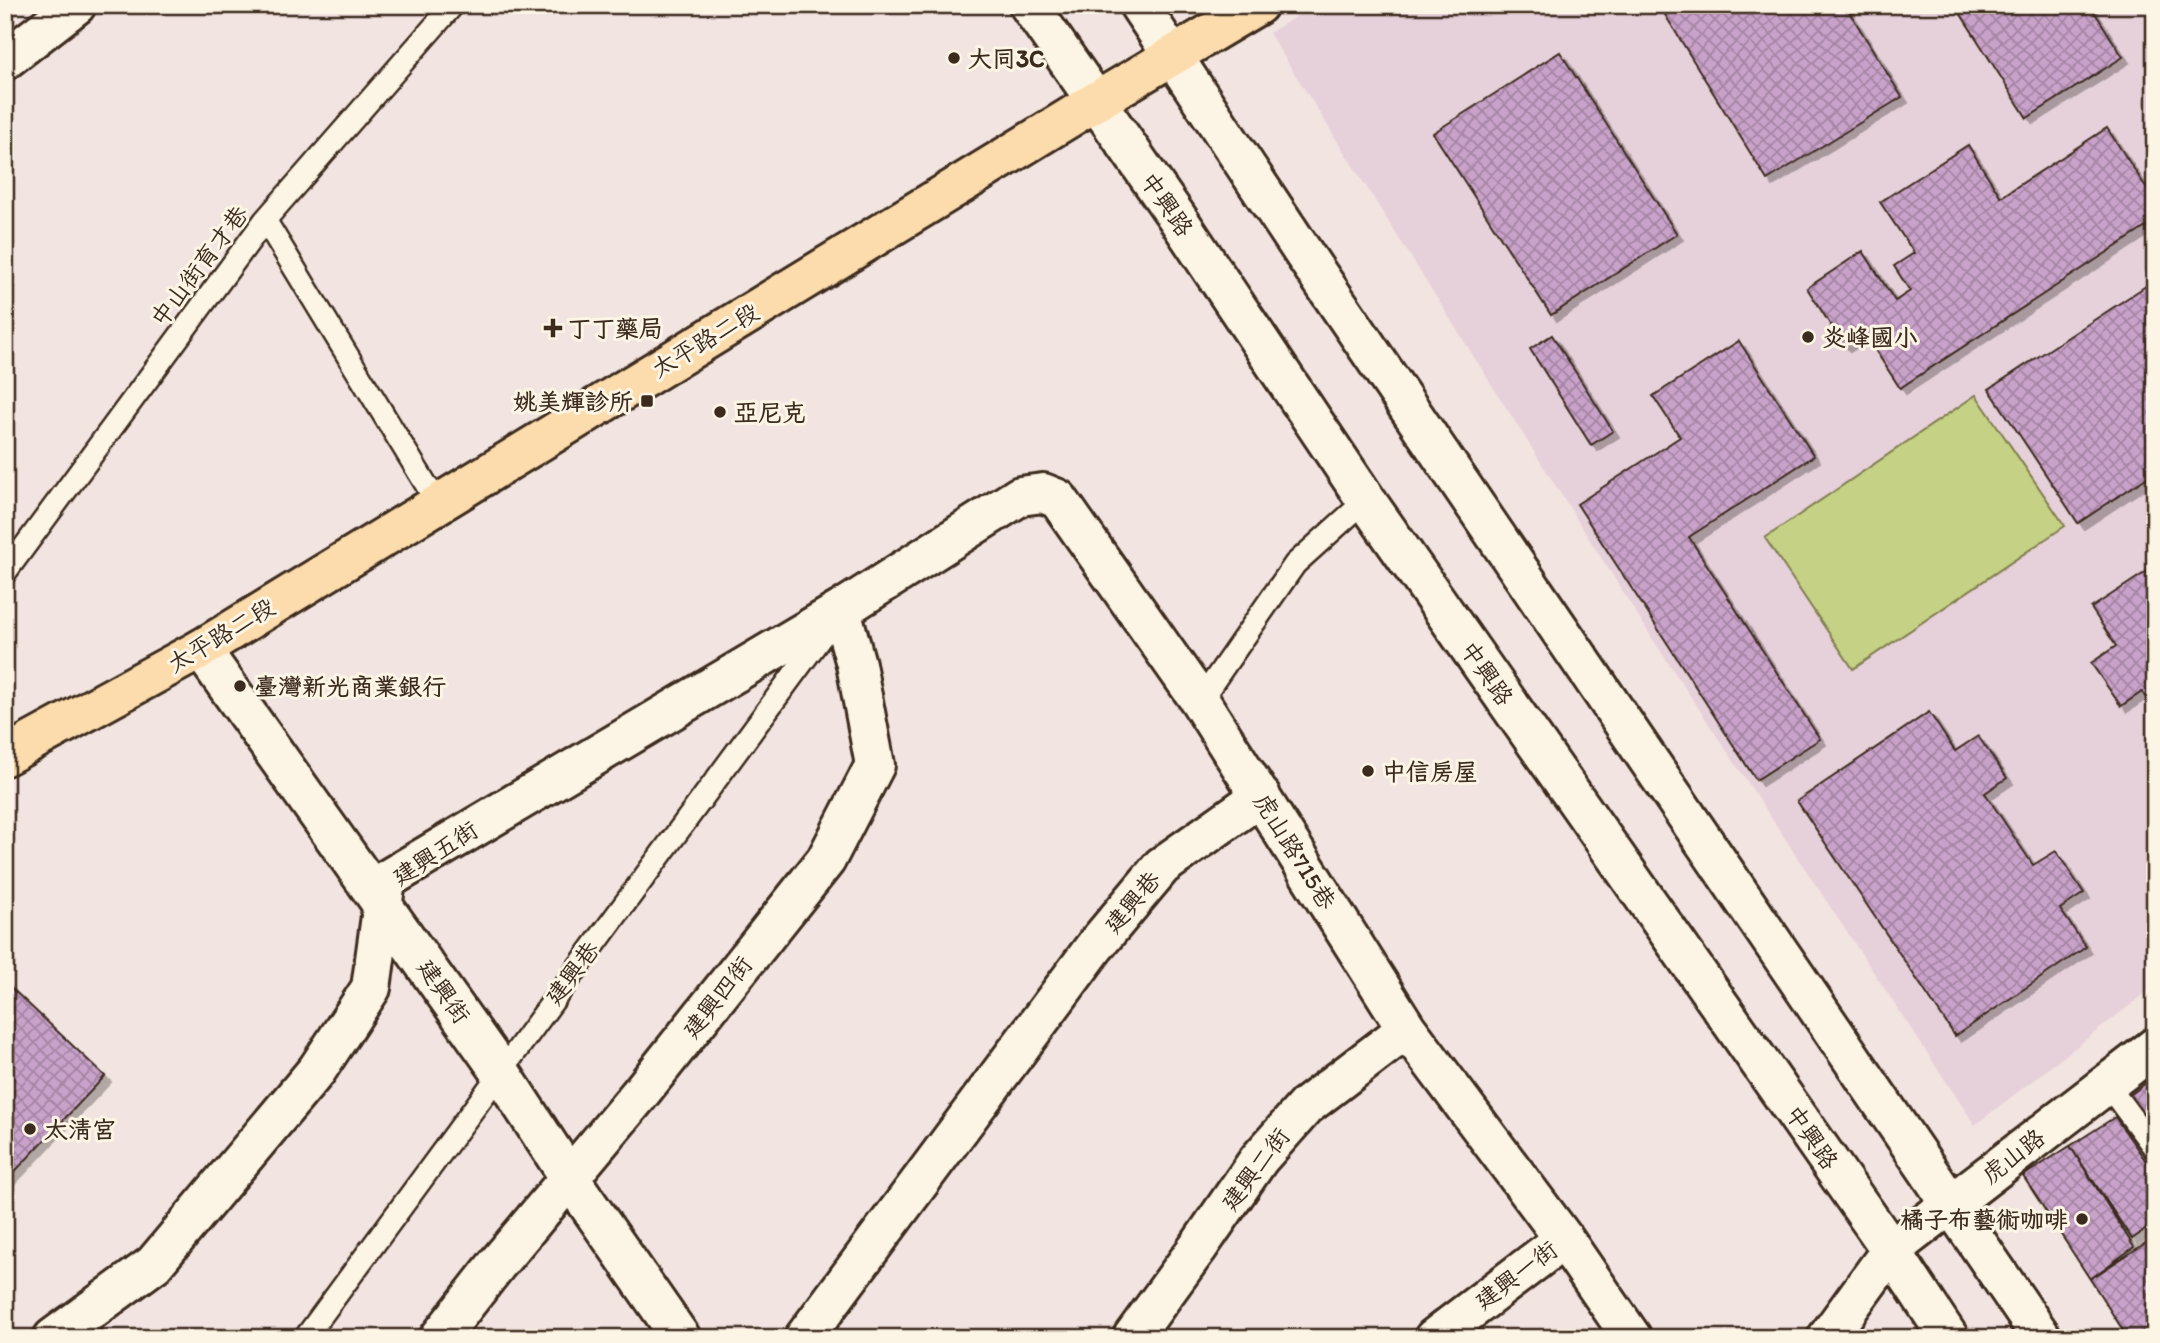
<svg xmlns="http://www.w3.org/2000/svg" width="2160" height="1343" font-family="Itim,'LXGW WenKai TC',sans-serif">
	<defs>
		<pattern id="building-cross-hatch" width="8" height="8" patternUnits="userSpaceOnUse" patternTransform="scale(1.75)"><rect width="8" height="8" fill="#c9a2ca"/><path d="M0 0l8 8M0 8l8-8" fill="none" stroke="#a484a3"/></pattern>
		<filter id="shadow"><feDropShadow dx="6" dy="6" stdDeviation="0" flood-color="#0004"/></filter>
	</defs>
	<rect width="100%" height="100%" fill="#f2e4e0"/>
	<filter id="ink" filterUnits="userSpaceOnUse"><feTurbulence type="fractalNoise" baseFrequency=".0143" numOctaves="2"/><feDisplacementMap in="SourceGraphic" scale="14" xChannelSelector="R" yChannelSelector="G"/><feConvolveMatrix kernelMatrix="1 2 1 2 8 2 1 2 1" color-interpolation-filters="sRGB"/></filter>
	<g filter="url(#ink)">
		<path fill="#e6d0d9" d="M 1315,5 L 2155,5 L 2155,986 L 1975,1125 L 1654,641 L 1269,33 Z"/>
		<path fill="#c5d184" stroke="#807e51" stroke-width="2" d="M 1976,395 L 2065,526 L 1853,669 L 1765,538 Z"/>
		<path fill="url(#building-cross-hatch)" stroke="#3b2a1e" stroke-width="2" filter="url(#shadow)" d="M 1659,5 L 1845,5 L 1902,97 L 1767,180 Z
			M 1955,5 L 2090,5 L 2123,57 L 2027,118 Z
			M 1560,52 L 1677,234 L 1551,315 L 1433,133 Z
			M 2107,128 L 2155,201 L 2155,221 L 1900,388 L 1864,333 L 1844,346 L 1807,288 L 1863,251 L 1895,301 L 1910,291 L 1894,266 L 1914,253 L 1880,202 L 1968,145 L 2001,197 Z
			M 2155,280 L 2155,472 L 2078,523 L 1989,389 Z
			M 1552,335 L 1613,431 L 1591,445 L 1530,349 Z
			M 1739,341 L 1814,456 L 1689,537 L 1820,739 L 1756,780 L 1577,504 L 1680,437 L 1653,396 Z
			M 2155,566 L 2155,712 L 2142,692 L 2121,706 L 2091,663 L 2116,646 L 2091,608 Z
			M 1929,712 L 1955,751 L 1978,736 L 2007,778 L 1985,793 L 2033,865 L 2056,851 L 2084,893 L 2060,909 L 2086,947 L 1955,1036 L 1797,801 Z
			M 5,982 L 105,1076 L 5,1182 Z
			M 2155,1076 L 2155,1146 L 2121,1102 Z
			M 2115,1117 L 2155,1174 L 2155,1223 L 2132,1239 L 2070,1146 Z
			M 2070,1146 L 2134,1247 L 2090,1279 L 2023,1176 Z
			M 2155,1237 L 2155,1338 L 2128,1338 L 2090,1279 Z"/>
		<g fill="none" stroke-linecap="round" stroke-linejoin="round">
			<g stroke="#3b2a1e" stroke-width="26">
				<path id="service" d="M 265,220 L 438,504
					M 5,573 L 265,220 L 453,5
					M 1200,701 L 1295,564 L 1366,500
					M 2106,1083 L 2155,1149
					M 305,1338 L 827,629"/>
			</g>
			<g stroke="#3b2a1e" stroke-width="44">
				<path id="minor" d="M 5,60 L 76,5
					M 201,649 L 500,1071 L 569,1177 L 681,1338
					M 53,1338 L 154,1264 L 317,1070 L 371,988 L 386,880 L 841,610 L 1020,496 L 1043,493 L 1058,499 L 1200,701 L 1407,1029 L 1564,1239 L 1632,1338
					M 439,1338 L 498,1263 L 638,1096 L 826,860 L 875,765 L 856,664 L 841,610
					M 804,1338 L 1095,946 L 1162,866 L 1261,796
					M 1132,1338 L 1199,1246 L 1259,1159 L 1306,1106 L 1407,1029
					M 1434,1338 L 1564,1239"/>
			</g>
			<g stroke="#3b2a1e" stroke-width="44">
				<path id="tertiary" d="M 1029,5 L 1176,216 L 1366,500 L 1891,1250 L 1949,1338
					M 1139,5 L 1306,257 L 2042,1338
					M 1827,1338 L 1891,1250 L 2155,1047"/>
			</g>
			<g stroke="#3b2a1e" stroke-width="44">
				<path id="primary" d="M 5,756 L 201,649 L 1095,102 L 1258,5"/>
			</g>
			<use href="#service" stroke="#fcf5e5" stroke-width="21"/>
			<use href="#minor" stroke="#fcf5e5" stroke-width="38"/>
			<use href="#tertiary" stroke="#fcf5e5" stroke-width="38"/>
			<use href="#primary" stroke="#fcdcac" stroke-width="38"/>
		</g>
	</g>
	<g fill="#3b2a1e" stroke="#fcf5e5" stroke-width="2.5">
		<circle cx="954" cy="58" r="7"/>
		<path d="M549.5 317.5h7v7h7v7h-7v7h-7v-7h-7v-7h7z"/>
		<circle cx="1808" cy="337" r="7"/>
		<rect x="640" y="394" width="14" height="14" rx="3.5"/>
		<circle cx="720" cy="412" r="7"/>
		<circle cx="240" cy="686" r="7"/>
		<circle cx="1368" cy="771" r="7"/>
		<circle cx="30" cy="1129" r="7"/>
		<circle cx="2082" cy="1219" r="7"/>
	</g>
	<g text-anchor="middle" dominant-baseline="central" stroke-width="6" stroke-linejoin="round" paint-order="stroke">
		<g font-size="24" font-weight="bold" fill="#3b2a1e" stroke="#fcf5e5" text-anchor="start">
			<text x="968" y="58">大同3C</text>
			<text x="567" y="328">丁丁藥局</text>
			<text x="1822" y="337">炎峰國小</text>
			<text x="633" y="401" text-anchor="end">姚美輝診所</text>
			<text x="734" y="412">亞尼克</text>
			<text x="254" y="686">臺灣新光商業銀行</text>
			<text x="1382" y="771">中信房屋</text>
			<text x="44" y="1129">太清宮</text>
			<text x="2068" y="1219" text-anchor="end">橘子布藝術咖啡</text>
		</g>
		<g font-size="24" fill="#3b2a1e" stroke="#fcf5e5">
			<text transform="translate(1167 204) rotate(55)">中興路</text>
			<text transform="translate(199 266) rotate(-53)">中山街育才巷</text>
			<text transform="translate(705 340) rotate(-31)">太平路二段</text>
			<text transform="translate(221 635) rotate(-31)">太平路二段</text>
			<text transform="translate(1487 673) rotate(55)">中興路</text>
			<text transform="translate(1295 851) rotate(58)">虎山路715巷</text>
			<text transform="translate(435 853) rotate(-33)">建興五街</text>
			<text transform="translate(1132 902) rotate(-50)">建興巷</text>
			<text transform="translate(572 973) rotate(-53)">建興巷</text>
			<text transform="translate(444 991) rotate(55)">建興街</text>
			<text transform="translate(717 997) rotate(-52)">建興四街</text>
			<text transform="translate(1812 1137) rotate(55)">中興路</text>
			<text transform="translate(2013 1156) rotate(-38)">虎山路</text>
			<text transform="translate(1255 1169) rotate(-53)">建興二街</text>
			<text transform="translate(1516 1275) rotate(-37)">建興一街</text>
		</g>
	</g>
	<rect width="2160" height="1343" fill="none" stroke="#fcf5e5" stroke-width="28"/>
	<rect x="14" y="14" width="2132" height="1315" fill="none" stroke="#3b2a1e" stroke-width="2.5" filter="url(#ink)"/>
</svg>
